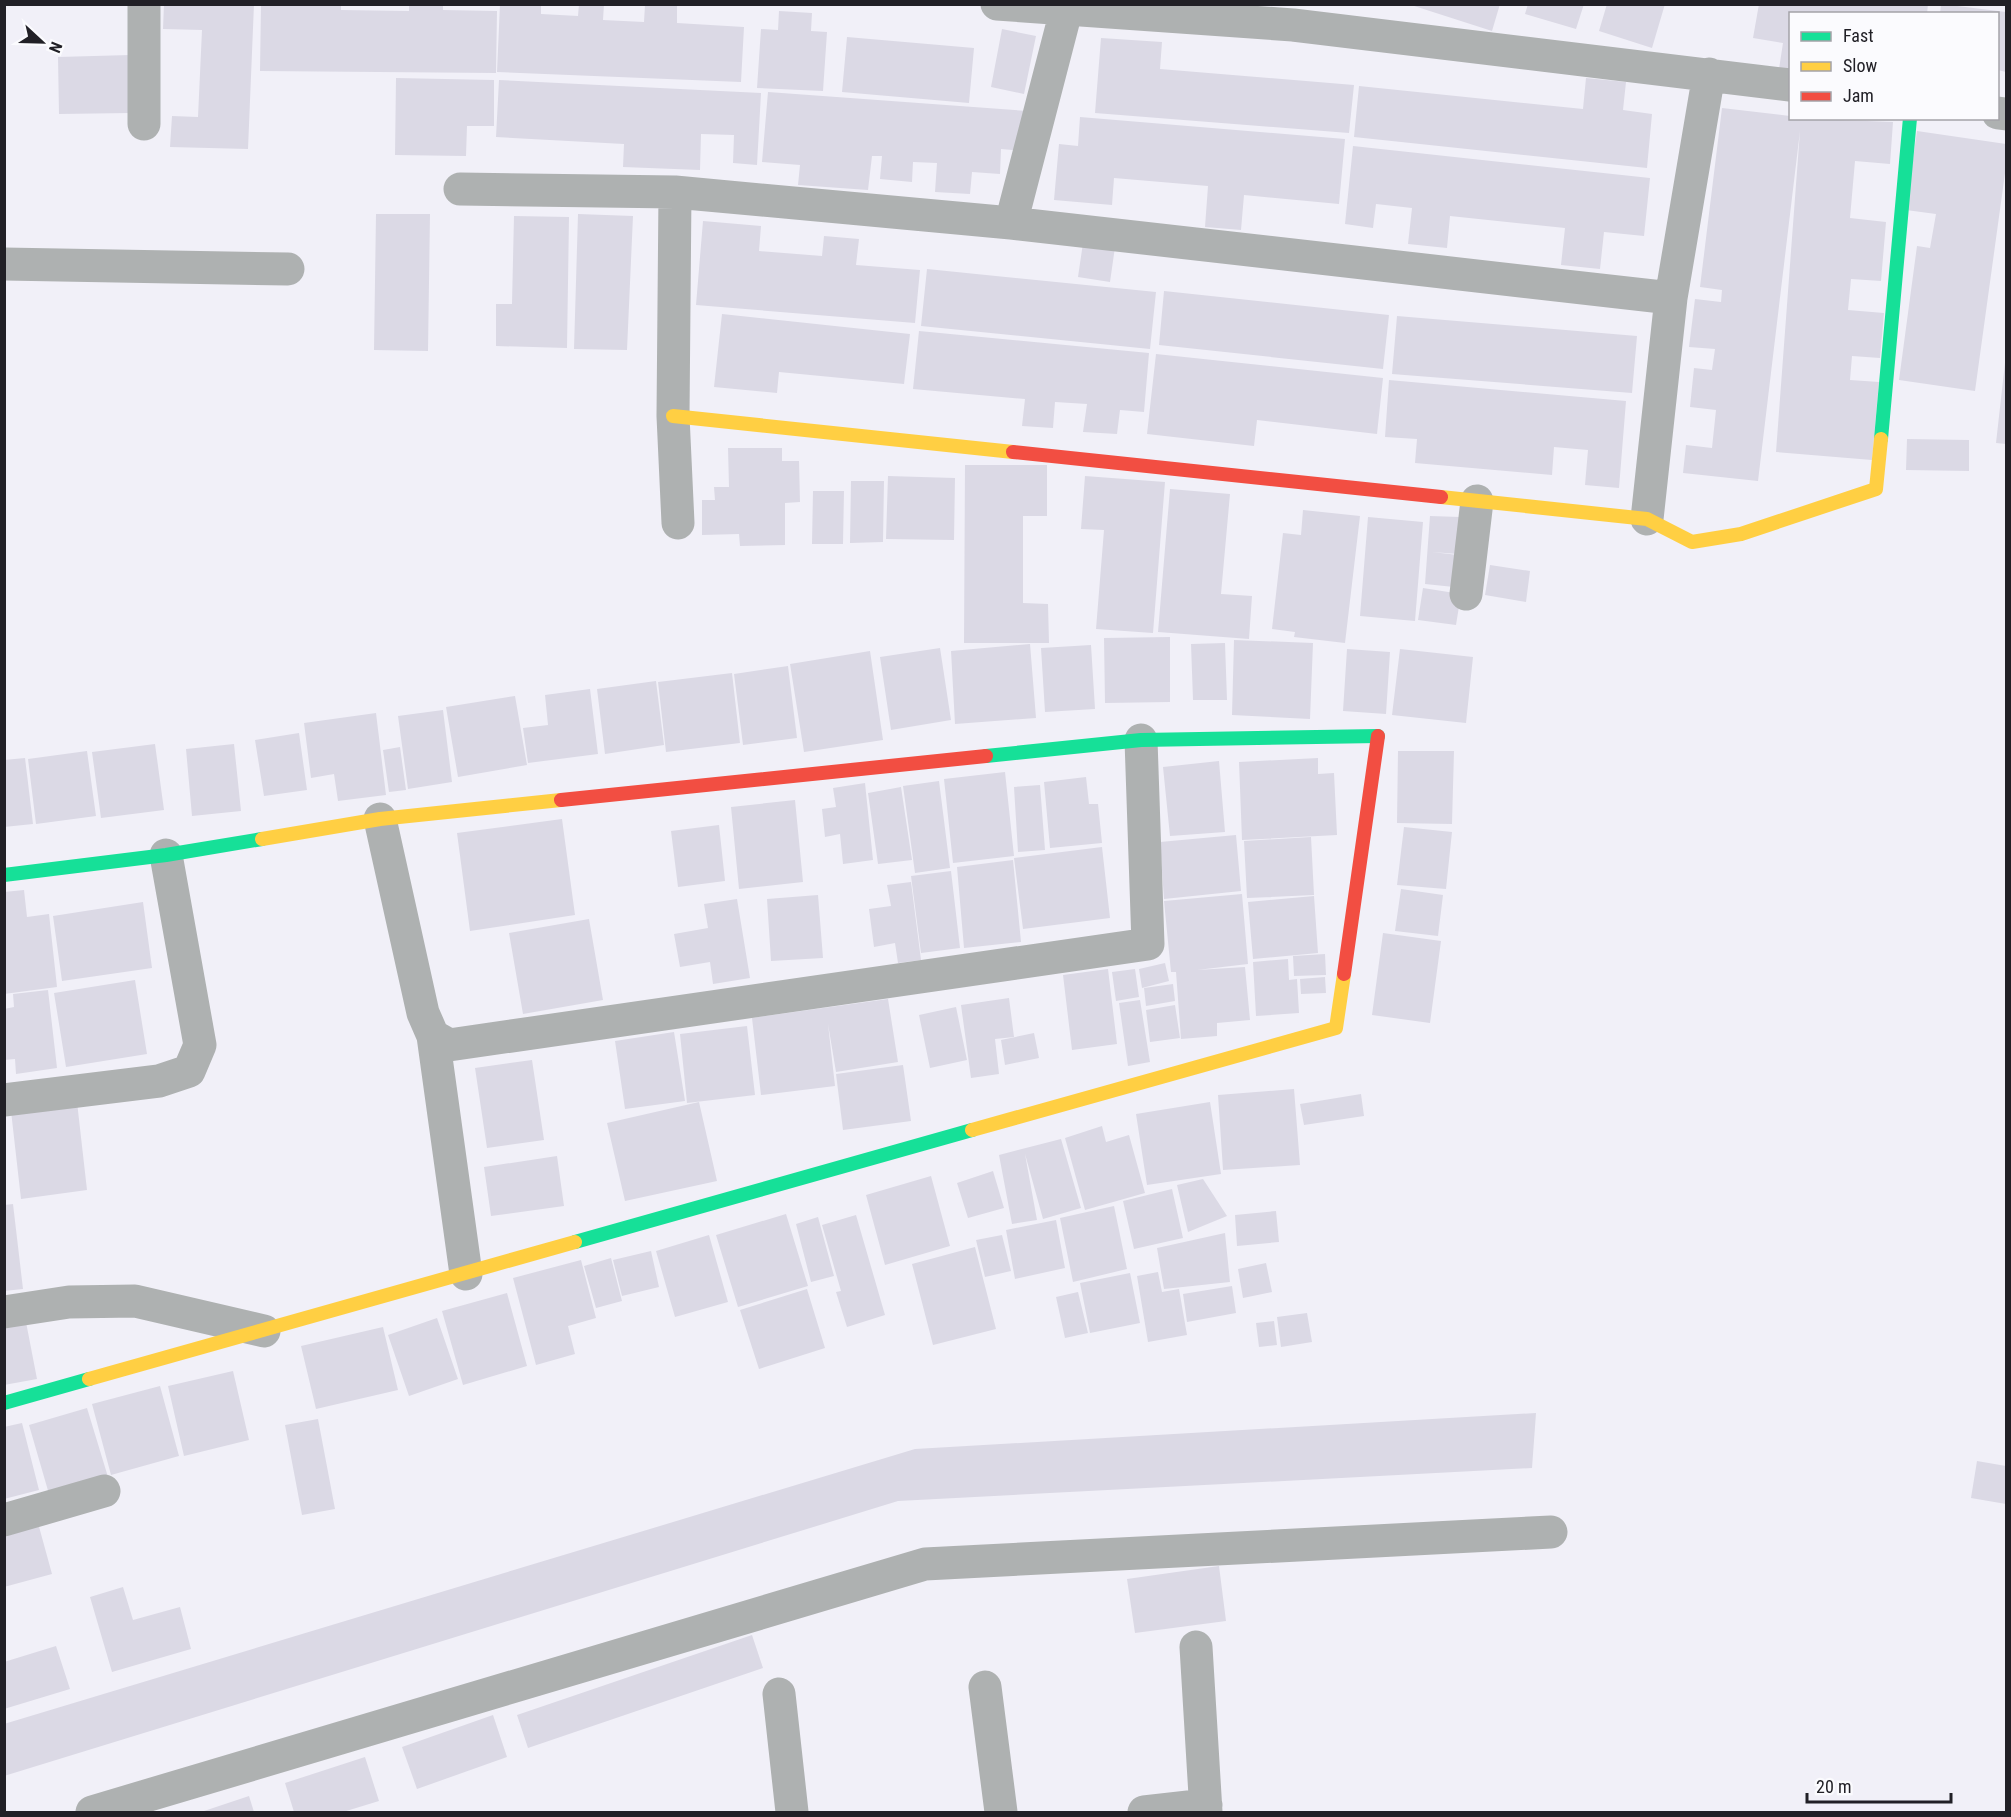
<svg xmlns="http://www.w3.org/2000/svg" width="2011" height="1817" font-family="'Roboto Condensed',sans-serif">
	<rect width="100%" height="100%" fill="#f1f0f8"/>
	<path fill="#dbd9e5" d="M 164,4 L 254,4 L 248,149 L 170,147 L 172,116 L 198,117 L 202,30 L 163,29 Z
		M 261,4 L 341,4 L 341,10 L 409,11 L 409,4 L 443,4 L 443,10 L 497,11 L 496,73 L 260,71 Z
		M 500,4 L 541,4 L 541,14 L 578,16 L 579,4 L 604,4 L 603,20 L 644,22 L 645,5 L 677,6 L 677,23 L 744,27 L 741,82 L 497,72 Z
		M 1408,4 L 1500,4 L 1492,31 Z
		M 1528,4 L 1584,4 L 1576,29 L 1525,14 Z
		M 1607,4 L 1665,4 L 1652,48 L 1599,31 Z
		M 1759,4 L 1928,4 L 1927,14 L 1790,14 L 1790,70 L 1779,69 L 1783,43 L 1753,38 Z
		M 1941,4 L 2006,12 L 2006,72 L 1998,70 L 1998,14 L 1940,14 Z
		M 779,11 L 812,13 L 811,31 L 827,32 L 823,91 L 757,88 L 761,29 L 778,30 Z
		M 1002,29 L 1036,36 L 1024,94 L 991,87 Z
		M 847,37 L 974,48 L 969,103 L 842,92 Z
		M 1101,38 L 1162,42 L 1160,69 L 1354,85 L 1349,133 L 1095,113 Z
		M 130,55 L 130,113 L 59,114 L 58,57 Z
		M 396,78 L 494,80 L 494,126 L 467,126 L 466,156 L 395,155 Z
		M 1586,78 L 1626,82 L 1623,110 L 1652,114 L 1647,168 L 1354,137 L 1359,86 L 1583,109 Z
		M 499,80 L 761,93 L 757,165 L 733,163 L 734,135 L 701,134 L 700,170 L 623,167 L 624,144 L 496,137 Z
		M 768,92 L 1027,111 L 1024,151 L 1001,149 L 1000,174 L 972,172 L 970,194 L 935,192 L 937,163 L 913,162 L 912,182 L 880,179 L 882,156 L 872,156 L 868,190 L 798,185 L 800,165 L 762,162 Z
		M 1722,108 L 1790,116 L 1790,118 L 1893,122 L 1890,164 L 1855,161 L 1850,218 L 1886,222 L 1881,281 L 1851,279 L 1848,310 L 1884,313 L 1880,358 L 1852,356 L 1850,380 L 1879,382 L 1872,460 L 1776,452 L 1800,131 L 1758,481 L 1683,473 L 1686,445 L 1712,448 L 1716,410 L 1690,407 L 1694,368 L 1712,370 L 1715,349 L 1689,347 L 1695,299 L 1721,302 L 1722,290 L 1700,287 Z
		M 1080,117 L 1345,139 L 1339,204 L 1244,195 L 1241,230 L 1205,227 L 1208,186 L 1114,178 L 1112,205 L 1054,200 L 1059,144 L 1078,146 Z
		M 1917,131 L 2006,144 L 2006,166 L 1975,391 L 1899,380 L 1917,246 L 1930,248 L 1936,214 L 1906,210 Z
		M 1353,146 L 1650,178 L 1644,236 L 1604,232 L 1600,269 L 1561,265 L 1565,228 L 1450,216 L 1447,248 L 1408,244 L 1412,208 L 1376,204 L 1373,228 L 1345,224 Z
		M 376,214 L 430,214 L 428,351 L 374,350 Z
		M 578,214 L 633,216 L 627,350 L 574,349 Z
		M 514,216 L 569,217 L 567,348 L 496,346 L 496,304 L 512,304 Z
		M 703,221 L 761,226 L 759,251 L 822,256 L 824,236 L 859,239 L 856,265 L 920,270 L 915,323 L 696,305 Z
		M 1083,243 L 1115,247 L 1110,282 L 1078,277 Z
		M 927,269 L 1156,292 L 1150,349 L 921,326 Z
		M 1164,291 L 1389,315 L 1383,369 L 1159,345 Z
		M 722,314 L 910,334 L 904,384 L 779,372 L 777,393 L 714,387 Z
		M 1397,316 L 1637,336 L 1632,393 L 1392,374 Z
		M 919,331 L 1149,353 L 1144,412 L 1120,410 L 1117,434 L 1083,432 L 1087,404 L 1055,402 L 1053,428 L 1022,426 L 1025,399 L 913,389 Z
		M 1156,354 L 1383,378 L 1377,434 L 1257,420 L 1254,446 L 1147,434 Z
		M 2005,363 L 2006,363 L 2006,444 L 1996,443 Z
		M 1389,380 L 1626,401 L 1619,488 L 1585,485 L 1588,450 L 1554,447 L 1552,475 L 1415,463 L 1417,439 L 1385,437 Z
		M 1907,439 L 1969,440 L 1969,471 L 1906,470 Z
		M 728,448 L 782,448 L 782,461 L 799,461 L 800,502 L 785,503 L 785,545 L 740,546 L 739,534 L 702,535 L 702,500 L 715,500 L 714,487 L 729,487 Z
		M 965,465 L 1047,465 L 1047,516 L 1023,516 L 1023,603 L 1048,604 L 1049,643 L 964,643 Z
		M 888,476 L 955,478 L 954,540 L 886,539 Z
		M 1085,476 L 1165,482 L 1153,633 L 1096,629 L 1104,530 L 1081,529 Z
		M 851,481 L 884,481 L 883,542 L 850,543 Z
		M 1170,489 L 1230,494 L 1221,594 L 1252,596 L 1249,639 L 1158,632 Z
		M 813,491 L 844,491 L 843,544 L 812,544 Z
		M 1303,510 L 1360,516 L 1345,643 L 1294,637 L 1295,632 L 1272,629 L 1283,533 L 1301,535 Z
		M 1430,516 L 1460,517 L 1458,554 L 1432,552 L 1458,555 L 1454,587 L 1425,584 Z
		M 1368,517 L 1423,522 L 1415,621 L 1360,616 Z
		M 1490,565 L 1530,571 L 1526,602 L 1485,595 Z
		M 1423,588 L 1461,594 L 1456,625 L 1418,620 Z
		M 1170,637 L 1170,702 L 1105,703 L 1104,638 Z
		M 1234,640 L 1313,643 L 1310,719 L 1232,715 Z
		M 1225,643 L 1227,700 L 1193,700 L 1191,644 Z
		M 1030,644 L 1036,718 L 955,724 L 951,651 Z
		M 1091,645 L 1095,709 L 1045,712 L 1041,648 Z
		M 940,648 L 951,720 L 891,730 L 880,657 Z
		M 1347,649 L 1390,652 L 1386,714 L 1343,711 Z
		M 1400,649 L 1473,657 L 1466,723 L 1392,715 Z
		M 870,651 L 883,740 L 804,752 L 790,664 Z
		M 788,666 L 797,738 L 743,745 L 734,674 Z
		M 732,673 L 740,743 L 666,752 L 658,682 Z
		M 656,681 L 664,745 L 605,754 L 597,689 Z
		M 590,689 L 598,754 L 528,763 L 523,728 L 548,725 L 545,695 Z
		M 515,696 L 527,765 L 458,777 L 446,707 Z
		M 443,710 L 452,782 L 408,789 L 398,716 Z
		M 376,713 L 386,795 L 338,801 L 334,774 L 311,778 L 304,723 Z
		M 299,733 L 307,790 L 264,796 L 255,740 Z
		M 155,744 L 164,810 L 101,818 L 92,752 Z
		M 234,744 L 241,811 L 192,816 L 186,749 Z
		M 400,747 L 406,790 L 389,792 L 383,750 Z
		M 87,751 L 96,816 L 36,824 L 28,759 Z
		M 1398,751 L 1454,751 L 1452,824 L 1397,823 Z
		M 25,758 L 33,824 L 4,827 L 4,760 Z
		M 1318,758 L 1318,774 L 1334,773 L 1337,835 L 1242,840 L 1239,762 Z
		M 1219,761 L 1225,832 L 1170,836 L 1163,767 Z
		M 1005,772 L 1014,856 L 953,863 L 944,779 Z
		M 1086,777 L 1089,804 L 1098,804 L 1102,843 L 1050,848 L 1044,782 Z
		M 939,781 L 950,868 L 915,873 L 903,786 Z
		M 865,783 L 873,860 L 843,864 L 840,834 L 825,837 L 822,809 L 836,807 L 833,788 Z
		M 1040,785 L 1045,850 L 1018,852 L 1014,787 Z
		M 901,787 L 912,860 L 878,864 L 868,793 Z
		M 795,800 L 803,882 L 739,889 L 731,807 Z
		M 562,819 L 575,915 L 470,931 L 457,833 Z
		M 719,825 L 725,881 L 678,887 L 671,831 Z
		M 1404,827 L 1452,832 L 1446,889 L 1397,885 Z
		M 1236,835 L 1241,891 L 1164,899 L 1160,842 Z
		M 1311,837 L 1314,895 L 1247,898 L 1244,841 Z
		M 1102,847 L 1110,918 L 1023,929 L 1014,858 Z
		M 1013,860 L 1021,942 L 964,948 L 957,867 Z
		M 951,871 L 960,948 L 921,953 L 911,876 Z
		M 911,882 L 921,960 L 898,963 L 895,943 L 874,947 L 869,909 L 891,906 L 887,885 Z
		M 1401,889 L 1443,895 L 1438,936 L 1395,931 Z
		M 24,890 L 27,917 L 49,914 L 57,987 L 4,994 L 4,892 Z
		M 1242,894 L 1248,964 L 1197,970 L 1245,967 L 1250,1020 L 1217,1023 L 1217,1036 L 1181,1039 L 1176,972 L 1171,972 L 1164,901 Z
		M 818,895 L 823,958 L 771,961 L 767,899 Z
		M 1314,896 L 1318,953 L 1253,959 L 1248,902 Z
		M 737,899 L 750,978 L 713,984 L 710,962 L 680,967 L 674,934 L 708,928 L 704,904 Z
		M 143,902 L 152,968 L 62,981 L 53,916 Z
		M 589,919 L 603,1000 L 523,1014 L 509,933 Z
		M 1383,933 L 1441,941 L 1430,1023 L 1372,1015 Z
		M 1325,954 L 1326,975 L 1294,976 L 1293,956 Z
		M 1288,959 L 1289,980 L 1297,979 L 1299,1013 L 1256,1016 L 1253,962 Z
		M 1165,963 L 1169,981 L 1142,988 L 1139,969 Z
		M 1108,969 L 1117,1044 L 1072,1050 L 1063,975 Z
		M 1135,969 L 1139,997 L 1116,1001 L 1112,972 Z
		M 1325,977 L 1326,993 L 1301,994 L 1300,979 Z
		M 135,980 L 147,1054 L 66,1067 L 54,993 Z
		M 1173,984 L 1175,1001 L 1146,1006 L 1144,988 Z
		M 48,990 L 57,1068 L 16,1074 L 15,1059 L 4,1060 L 4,1009 L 14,1007 L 13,994 Z
		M 1009,998 L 1014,1037 L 995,1039 L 999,1074 L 971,1078 L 961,1005 Z
		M 888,999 L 898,1062 L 836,1072 L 828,1024 L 835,1086 L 761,1095 L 752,1018 Z
		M 1140,1000 L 1150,1062 L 1128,1066 L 1119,1003 Z
		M 1175,1005 L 1180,1038 L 1150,1042 L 1146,1010 Z
		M 956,1007 L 967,1060 L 930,1068 L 919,1015 Z
		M 747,1026 L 755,1095 L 687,1103 L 680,1034 Z
		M 674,1032 L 685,1101 L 625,1109 L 615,1041 Z
		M 1034,1033 L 1039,1058 L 1005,1065 L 1001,1040 Z
		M 532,1060 L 544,1140 L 487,1148 L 475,1068 Z
		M 903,1065 L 911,1121 L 843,1130 L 836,1074 Z
		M 1294,1089 L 1300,1165 L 1223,1170 L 1218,1095 Z
		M 1361,1094 L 1364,1116 L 1304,1125 L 1300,1104 Z
		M 77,1102 L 87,1190 L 21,1199 L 11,1111 Z
		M 699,1102 L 717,1181 L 625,1201 L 607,1123 Z
		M 1210,1102 L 1221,1174 L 1147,1185 L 1136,1114 Z
		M 1102,1126 L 1106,1142 L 1129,1135 L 1145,1193 L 1085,1210 L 1065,1138 Z
		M 1061,1139 L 1081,1208 L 1043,1219 L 1025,1154 L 1037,1220 L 1012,1224 L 999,1155 Z
		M 557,1156 L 564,1206 L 491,1216 L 484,1167 Z
		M 993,1171 L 1004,1208 L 968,1218 L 957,1183 Z
		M 931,1176 L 950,1246 L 885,1265 L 866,1195 Z
		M 1203,1179 L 1227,1216 L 1188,1232 L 1177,1185 Z
		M 1172,1189 L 1183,1238 L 1134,1249 L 1123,1201 Z
		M 13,1204 L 23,1289 L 4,1291 L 4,1205 Z
		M 1114,1206 L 1127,1269 L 1073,1282 L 1060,1218 Z
		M 1276,1211 L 1279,1242 L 1237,1246 L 1235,1215 Z
		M 786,1214 L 808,1286 L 738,1307 L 716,1235 Z
		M 856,1215 L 885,1315 L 847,1327 L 836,1292 L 841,1291 L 822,1225 Z
		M 818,1217 L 834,1276 L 811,1282 L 796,1224 Z
		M 1056,1220 L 1065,1268 L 1015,1279 L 1006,1230 Z
		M 1225,1233 L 1230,1282 L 1164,1289 L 1157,1248 Z
		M 709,1235 L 728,1302 L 675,1317 L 656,1251 Z
		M 1002,1235 L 1011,1271 L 985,1277 L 976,1240 Z
		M 975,1247 L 996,1329 L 933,1345 L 912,1264 Z
		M 651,1251 L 659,1287 L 622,1296 L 613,1260 Z
		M 611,1258 L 622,1301 L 596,1308 L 584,1266 Z
		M 581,1260 L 596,1318 L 568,1326 L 575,1354 L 536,1365 L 513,1278 Z
		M 1266,1263 L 1272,1292 L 1243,1298 L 1238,1269 Z
		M 1158,1272 L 1162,1292 L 1179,1289 L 1187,1335 L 1148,1342 L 1137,1276 Z
		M 1130,1273 L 1140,1323 L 1090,1333 L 1080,1283 Z
		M 1232,1286 L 1236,1313 L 1187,1322 L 1183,1294 Z
		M 807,1289 L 825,1348 L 759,1369 L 740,1310 Z
		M 1078,1292 L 1088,1333 L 1065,1338 L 1056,1297 Z
		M 507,1293 L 527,1366 L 463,1385 L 442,1311 Z
		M 1307,1313 L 1312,1342 L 1281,1347 L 1277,1317 Z
		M 437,1318 L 458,1379 L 409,1396 L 388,1335 Z
		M 1274,1321 L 1277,1345 L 1259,1347 L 1256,1323 Z
		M 26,1322 L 37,1379 L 4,1385 L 4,1326 Z
		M 383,1327 L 398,1390 L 316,1409 L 301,1346 Z
		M 233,1371 L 249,1440 L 184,1456 L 168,1386 Z
		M 160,1386 L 179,1456 L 111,1475 L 92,1404 Z
		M 87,1408 L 108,1477 L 49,1494 L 29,1425 Z
		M 1536,1413 L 1532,1468 L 898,1501 L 4,1776 L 4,1724 L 915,1449 Z
		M 318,1419 L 335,1509 L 302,1515 L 285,1425 Z
		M 22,1423 L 39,1490 L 4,1499 L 4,1427 Z
		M 1977,1461 L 2006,1466 L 2006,1504 L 1971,1498 Z
		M 38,1523 L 52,1574 L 4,1587 L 4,1532 Z
		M 1219,1566 L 1226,1621 L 1135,1633 L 1127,1579 Z
		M 123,1587 L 133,1620 L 180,1607 L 191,1649 L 112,1672 L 90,1597 Z
		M 752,1635 L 763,1668 L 528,1748 L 517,1715 Z
		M 56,1646 L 70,1689 L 4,1709 L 4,1662 Z
		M 493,1715 L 507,1757 L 417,1789 L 402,1747 Z
		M 365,1757 L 379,1801 L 343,1812 L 294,1812 L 285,1783 Z
		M 249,1796 L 254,1812 L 201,1812 Z"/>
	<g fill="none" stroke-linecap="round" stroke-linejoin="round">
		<path stroke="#aeb1b1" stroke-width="33" d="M 997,4 L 1293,25 L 1790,85
			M 1998,113 L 2006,114
			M 144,124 L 144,4
			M 460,189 L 675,192 L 1011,223 L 1671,298
			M 675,192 L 673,416 L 678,523
			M 1011,223 L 1066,11
			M 4,264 L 288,269
			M 1647,519 L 1671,298 L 1709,74
			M 1466,594 L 1477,501
			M 380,819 L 423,1013 L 433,1036 L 449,1045 L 1148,944 L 1141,740
			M 433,1036 L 466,1274
			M 4,1100 L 159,1081 L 189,1071 L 200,1045 L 166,855
			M 4,1312 L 69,1302 L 135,1301 L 264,1331
			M 4,1520 L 104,1491
			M 1196,1647 L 1206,1812
			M 985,1687 L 1001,1812
			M 779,1694 L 792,1812
			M 92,1812 L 925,1564 L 1551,1532
			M 1144,1812 L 1206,1805"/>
		<path stroke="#16e098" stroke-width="14" d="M 1881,439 L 1910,118
			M 986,756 L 1141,740 L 1378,736
			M 4,875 L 166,855 L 262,839
			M 575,1242 L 972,1130
			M 4,1403 L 89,1379"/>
		<path stroke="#ffcf43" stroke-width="14" d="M 673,416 L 1013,452
			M 1441,497 L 1647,519 L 1692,542 L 1741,534 L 1876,489 L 1881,439
			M 262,839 L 380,819 L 561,800
			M 972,1130 L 1336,1028 L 1344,974
			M 89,1379 L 575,1242"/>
		<path stroke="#f24e42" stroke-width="14" d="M 1013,452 L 1441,497
			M 561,800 L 986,756
			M 1344,974 L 1378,736"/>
	</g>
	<rect width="2011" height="1817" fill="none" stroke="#212026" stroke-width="12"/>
	<rect x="1789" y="12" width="210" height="108" fill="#fbfbfe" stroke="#a4a3a8" stroke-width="1.5"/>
	<rect x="1801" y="32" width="30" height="9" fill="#16e098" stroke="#a4a3a8" stroke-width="1.5"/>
	<text x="1843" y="42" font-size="18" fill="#212026">Fast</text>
	<rect x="1801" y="62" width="30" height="9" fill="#ffcf43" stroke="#a4a3a8" stroke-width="1.5"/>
	<text x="1843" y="72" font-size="18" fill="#212026">Slow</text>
	<rect x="1801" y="92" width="30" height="9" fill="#f24e42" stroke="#a4a3a8" stroke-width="1.5"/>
	<text x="1843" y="102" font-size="18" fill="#212026">Jam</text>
	<g transform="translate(42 42) rotate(112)" stroke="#fbfbfe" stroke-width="4.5" paint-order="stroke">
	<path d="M0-4.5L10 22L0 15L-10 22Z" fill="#212026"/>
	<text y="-9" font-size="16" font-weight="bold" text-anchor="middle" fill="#212026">N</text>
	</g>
	<path d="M1807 1793v9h144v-9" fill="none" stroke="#212026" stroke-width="3"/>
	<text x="1816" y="1793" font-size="18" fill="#212026" stroke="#fbfbfe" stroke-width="4.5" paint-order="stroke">20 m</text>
</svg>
